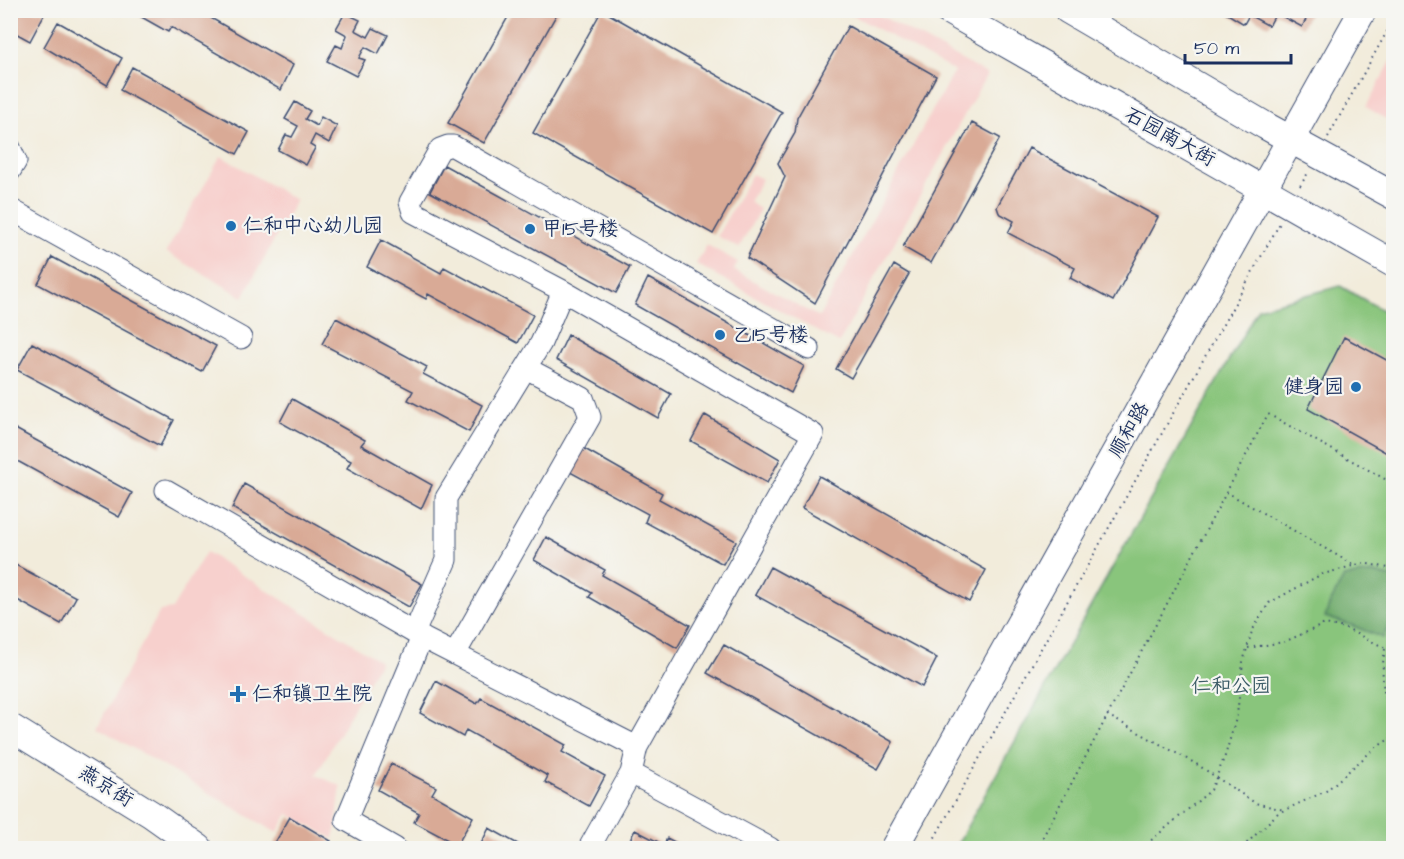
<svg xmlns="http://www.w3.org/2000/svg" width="1404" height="859" font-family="'Architects Daughter','LXGW WenKai TC',sans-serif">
	<rect width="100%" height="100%" fill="#f6f6f2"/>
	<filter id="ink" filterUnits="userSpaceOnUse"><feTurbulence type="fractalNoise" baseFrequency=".0167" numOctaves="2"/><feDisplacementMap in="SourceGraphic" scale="12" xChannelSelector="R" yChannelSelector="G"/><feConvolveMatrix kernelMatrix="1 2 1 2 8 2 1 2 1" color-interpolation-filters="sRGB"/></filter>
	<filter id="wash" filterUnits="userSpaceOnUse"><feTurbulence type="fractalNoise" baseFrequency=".008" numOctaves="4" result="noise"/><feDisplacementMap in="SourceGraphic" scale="24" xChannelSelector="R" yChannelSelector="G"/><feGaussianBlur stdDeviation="1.35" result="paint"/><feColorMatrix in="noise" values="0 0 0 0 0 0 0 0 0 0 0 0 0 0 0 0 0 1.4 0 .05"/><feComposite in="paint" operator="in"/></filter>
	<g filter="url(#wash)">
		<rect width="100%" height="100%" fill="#f2ecdb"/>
		<path fill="#f7d0cd" d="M 845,11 L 872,11 L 987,74 L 839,343 L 696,264 L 707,245 L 738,262 L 734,270 L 819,317 L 954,71 Z
			M 1393,58 L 1393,123 L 1366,107 Z
			M 221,156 L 296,200 L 243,297 L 166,252 Z
			M 752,174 L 762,179 L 749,202 L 760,209 L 739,248 L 717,236 Z
			M 206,552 L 380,661 L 316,775 L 341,786 L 334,839 L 288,814 L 277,833 L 97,727 L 160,611 L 172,609 Z"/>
		<path fill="#89c57b" stroke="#527a6c" stroke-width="1.5" d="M 1340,286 L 1393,316 L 1393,848 L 955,848 L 1258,308 Z"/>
		<path fill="#6eaa6b" stroke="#446c64" stroke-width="1.5" d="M 1374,573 L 1393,578 L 1393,616 L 1383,638 L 1351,625 L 1325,617 L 1330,603 L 1344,577 Z"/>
		<g id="blocks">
			<path fill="#d9aa96" d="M 10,10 L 46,11 L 30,41 L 10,30 Z
				M 129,10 L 197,10 L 293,65 L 281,90 L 171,27 L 168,32 Z
				M 512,10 L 559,10 L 484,143 L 448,123 Z
				M 602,10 L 782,112 L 713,234 L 533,133 Z
				M 1221,10 L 1311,10 L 1302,27 L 1276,13 L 1269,26 L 1249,15 L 1244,24 Z
				M 345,13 L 360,20 L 355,30 L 368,37 L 373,28 L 388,35 L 378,54 L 365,47 L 359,58 L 365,60 L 356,76 L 327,61 L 336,45 L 342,48 L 347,35 L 336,29 Z
				M 58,22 L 122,58 L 107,85 L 44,47 Z
				M 848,26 L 936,76 L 815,303 L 747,258 L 785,177 L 778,163 L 795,133 L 797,118 Z
				M 132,67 L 249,132 L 237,154 L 120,90 Z
				M 295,102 L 310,111 L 305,119 L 317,126 L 321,117 L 337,126 L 329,143 L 315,135 L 310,145 L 315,148 L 306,165 L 278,150 L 286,135 L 292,137 L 298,126 L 285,119 Z
				M 972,123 L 1000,138 L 931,263 L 903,247 Z
				M 1029,148 L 1158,217 L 1113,301 L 1070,278 L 1075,268 L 1008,233 L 1014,221 L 999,213 L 997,207 Z
				M 444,165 L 630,267 L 616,293 L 430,192 Z
				M 381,240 L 441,273 L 444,267 L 533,315 L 518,343 L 428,294 L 426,299 L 367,267 Z
				M 52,257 L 216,346 L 202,372 L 38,284 Z
				M 894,265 L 909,274 L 851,378 L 836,369 Z
				M 648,278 L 804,366 L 791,393 L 635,305 Z
				M 336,318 L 427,367 L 423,374 L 482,405 L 469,432 L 408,400 L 413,391 L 322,344 Z
				M 568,335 L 671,394 L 658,418 L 556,360 Z
				M 1344,337 L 1394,364 L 1394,457 L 1308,409 Z
				M 32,343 L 174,420 L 160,446 L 17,370 Z
				M 292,399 L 365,440 L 361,445 L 432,485 L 421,509 L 347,468 L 351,461 L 280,422 Z
				M 705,415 L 780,459 L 767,483 L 691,441 Z
				M 10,426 L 132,493 L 119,517 L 10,457 Z
				M 583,448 L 662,493 L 659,499 L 736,541 L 723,564 L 645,522 L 648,514 L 570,472 Z
				M 819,476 L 986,570 L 969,602 L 802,508 Z
				M 244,484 L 422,584 L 409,607 L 232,508 Z
				M 546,537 L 605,570 L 602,575 L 690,625 L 677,648 L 589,597 L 592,593 L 534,560 Z
				M 10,562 L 76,597 L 61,624 L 10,596 Z
				M 770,567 L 937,658 L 922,687 L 755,595 Z
				M 724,645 L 893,742 L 878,769 L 707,673 Z
				M 436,681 L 477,704 L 481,698 L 566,745 L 562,752 L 605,776 L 589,806 L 545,782 L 548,776 L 466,730 L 463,737 L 420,713 Z
				M 391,764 L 436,787 L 432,794 L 473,817 L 457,845 L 414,822 L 419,813 L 378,790 Z
				M 290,817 L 331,841 L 327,848 L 272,848 Z
				M 489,828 L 525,848 L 479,848 Z
				M 635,830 L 664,845 L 667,838 L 686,848 L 626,848 Z"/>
		</g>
	</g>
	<g filter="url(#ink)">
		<use href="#blocks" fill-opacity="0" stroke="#3b4b71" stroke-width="1.5"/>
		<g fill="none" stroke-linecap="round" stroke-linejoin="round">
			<g stroke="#3b4b71" stroke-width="23">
				<path id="minor" d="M 10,148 L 16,161 L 10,171
					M 10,209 L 241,338
					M 563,291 L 813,434 L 637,747
					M 166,490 L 425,639 L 637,747 L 631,773 L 770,848
					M 414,633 L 446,560 L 446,498 L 541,343 L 563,291 L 413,212 L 410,202 L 440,149 L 448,146 L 453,146 L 809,349
					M 455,654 L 590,417 L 583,398 L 526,368
					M 395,848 L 346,820 L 422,637
					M 589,848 L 631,773"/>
			</g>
			<g stroke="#3b4b71" stroke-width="29">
				<path id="major" d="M 947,10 L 1394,264
					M 1068,10 L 1266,126 L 1394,196
					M 10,727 L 151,814 L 199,848
					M 894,848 L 1363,10"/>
			</g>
			<path stroke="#3b4b71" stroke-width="2" stroke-dasharray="1.5 4.5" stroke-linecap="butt" d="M 1328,137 L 1394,19
				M 1300,186 L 1308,173
				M 1226,492 L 1354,565
				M 1248,648 L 1284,642 L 1325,624 L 1344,628 L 1394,652
				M 1385,649 C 1380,675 1383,700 1394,725
				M 1107,715 L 1198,765 L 1255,803 L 1284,810
				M 929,848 L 1280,223
				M 1037,848 L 1268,414 L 1394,484
				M 1142,848 L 1211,790 L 1225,756 L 1237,715 L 1243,662 L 1252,631 L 1269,603 L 1320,575 L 1363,563 L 1394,569
				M 1243,848 L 1244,846 L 1278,813 L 1326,791 L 1374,749 L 1394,736"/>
			<use href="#minor" stroke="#fff" stroke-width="21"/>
			<use href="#major" stroke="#fff" stroke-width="27"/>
		</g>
	</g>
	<g fill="#1f6fb2" stroke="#f6f6f2" stroke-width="2">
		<circle cx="231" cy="226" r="6"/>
		<circle cx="530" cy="229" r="6"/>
		<circle cx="720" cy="335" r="6"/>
		<circle cx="1356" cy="387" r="6"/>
		<path d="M235 685h6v6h6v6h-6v6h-6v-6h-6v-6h6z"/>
	</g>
	<g text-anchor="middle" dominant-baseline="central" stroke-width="4.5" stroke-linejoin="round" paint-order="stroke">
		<g font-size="20" fill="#1b2f5e" stroke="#f6f6f2">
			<text transform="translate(1170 137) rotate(29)">石园南大街</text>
			<text transform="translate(1129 430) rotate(-60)">顺和路</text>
			<text transform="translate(106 786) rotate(32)">燕京街</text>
		</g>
		<g font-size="20" fill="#1b2f5e" stroke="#f6f6f2" text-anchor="start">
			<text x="243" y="226">仁和中心幼儿园</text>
			<text x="542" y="229">甲15号楼</text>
			<text x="732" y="335">乙15号楼</text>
			<text x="1344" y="387" text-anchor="end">健身园</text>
			<text x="252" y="694">仁和镇卫生院</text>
		</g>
		<g font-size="20" fill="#3c5c67" stroke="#f6f6f2">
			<text x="1231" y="686">仁和公园</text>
		</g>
	</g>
	<rect width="1404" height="859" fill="none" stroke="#f6f6f2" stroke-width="36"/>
	<path d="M1185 54v9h106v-9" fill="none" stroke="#1b2f5e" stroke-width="3"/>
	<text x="1194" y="54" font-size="18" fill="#1b2f5e" stroke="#f6f6f2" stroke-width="4.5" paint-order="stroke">50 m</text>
</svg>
